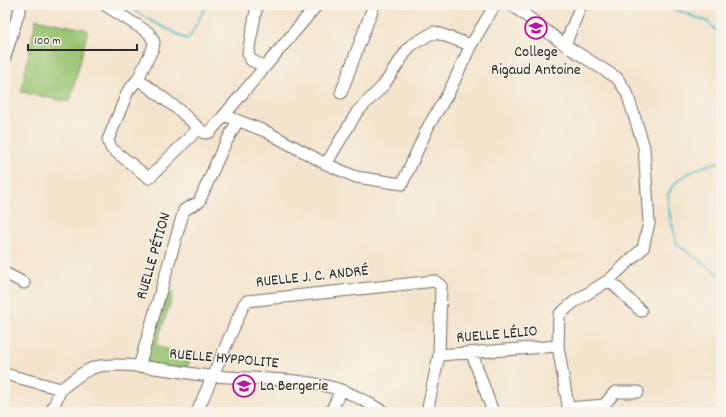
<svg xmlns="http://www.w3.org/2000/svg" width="726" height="417" font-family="Dekko,sans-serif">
	<rect width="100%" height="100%" fill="#f7f3e8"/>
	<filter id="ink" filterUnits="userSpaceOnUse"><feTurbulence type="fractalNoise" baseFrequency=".025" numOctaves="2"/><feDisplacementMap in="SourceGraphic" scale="8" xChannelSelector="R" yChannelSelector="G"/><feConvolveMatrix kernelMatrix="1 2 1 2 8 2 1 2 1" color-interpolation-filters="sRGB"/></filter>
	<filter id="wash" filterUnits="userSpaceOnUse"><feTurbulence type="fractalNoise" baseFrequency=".012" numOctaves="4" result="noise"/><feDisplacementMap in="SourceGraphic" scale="16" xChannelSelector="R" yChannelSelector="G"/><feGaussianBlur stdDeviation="0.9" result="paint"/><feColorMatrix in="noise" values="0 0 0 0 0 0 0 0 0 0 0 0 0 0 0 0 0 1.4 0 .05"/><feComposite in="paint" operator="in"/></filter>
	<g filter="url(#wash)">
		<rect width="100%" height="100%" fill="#f4e4cd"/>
		<path fill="#98c572" stroke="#62784e" d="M 36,19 L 88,30 L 70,102 L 21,92 Z
			M 168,292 L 174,292 L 156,345 L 191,358 L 186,370 L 144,365 Z"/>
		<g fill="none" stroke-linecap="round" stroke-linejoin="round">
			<path stroke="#4dbac7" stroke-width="2" d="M 129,5 L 135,8 L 136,12 C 153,23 171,30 188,40 L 207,5
				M 664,5 L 708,22 L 721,35
				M 721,161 C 703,166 666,178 668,201 C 668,215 674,230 677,244 L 721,276"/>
		</g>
	</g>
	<g filter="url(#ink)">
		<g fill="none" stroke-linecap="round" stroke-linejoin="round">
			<g stroke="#716c64" stroke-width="13">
				<path id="minor" d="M 105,5 L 149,33 L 154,42 L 153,48 L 138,79 L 128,91 L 108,140 L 111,148 L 149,178 L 199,128
					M 257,5 L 248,53 L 251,60 L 265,67
					M 512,5 L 565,45 L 617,78 L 627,93 L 644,147 L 649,223 L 643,248 L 609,280 L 574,302 L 559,315 L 558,346 L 569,412
					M 565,45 L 581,5
					M 5,57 L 21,5
					M 138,79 L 179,110 L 204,133 L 210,132 L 317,5
					M 341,93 L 374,5
					M 224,115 L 267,132 L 326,164 L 356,177 L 402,184 L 429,125 L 449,92 L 471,45 L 495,5
					M 326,164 L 357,112 L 383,86 L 410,46 L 434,32 L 471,45
					M 5,273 L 24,283
					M 609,280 L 641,311
					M 472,354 L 493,412
					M 439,355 L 558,346
					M 139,367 L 184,210 L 199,202 L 222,150 L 237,122
					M 5,374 L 61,389
					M 61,389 C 72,381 86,368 100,366 C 128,362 173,371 202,375 C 248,380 297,376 341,390 C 356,395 370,404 384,412
					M 569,408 L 604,405 L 615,392 L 638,392
					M 51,412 L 61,389
					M 197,412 L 244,304 L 247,301 L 435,281 L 441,286 L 439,355 L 427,412
					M 331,412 L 341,390"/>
			</g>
			<use href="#minor" stroke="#fff" stroke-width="11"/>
		</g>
	</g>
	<defs>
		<g id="school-ring" transform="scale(1.15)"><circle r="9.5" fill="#f7f3e8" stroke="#b5179e" stroke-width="1.5"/><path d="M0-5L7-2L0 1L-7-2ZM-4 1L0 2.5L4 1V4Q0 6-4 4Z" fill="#b5179e"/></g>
	</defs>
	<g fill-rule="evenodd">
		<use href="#school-ring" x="536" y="28"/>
		<use href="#school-ring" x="244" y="386"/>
	</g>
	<g text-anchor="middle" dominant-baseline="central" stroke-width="3" stroke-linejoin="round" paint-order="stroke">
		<g font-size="16" fill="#2b2b2b" stroke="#f7f3e8">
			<text x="536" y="52">College<tspan x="536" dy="18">Rigaud Antoine</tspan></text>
			<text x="260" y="386" text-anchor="start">La Bergerie</text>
		</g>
		<g font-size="16" fill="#2b2b2b" stroke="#f7f3e8">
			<text transform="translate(154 256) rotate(-74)">RUELLE PÉTION</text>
			<text transform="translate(312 277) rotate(-6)">RUELLE J. C. ANDRÉ</text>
			<text transform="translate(497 335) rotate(-5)">RUELLE LÉLIO</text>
			<text transform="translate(224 359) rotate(5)">RUELLE HYPPOLITE</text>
		</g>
	</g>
	<rect width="726" height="417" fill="none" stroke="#f7f3e8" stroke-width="20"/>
	<path d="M28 44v6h109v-6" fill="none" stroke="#2b2b2b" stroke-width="2"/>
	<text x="34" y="44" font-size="12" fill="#2b2b2b" stroke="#f7f3e8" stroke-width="3" paint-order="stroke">100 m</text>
</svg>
